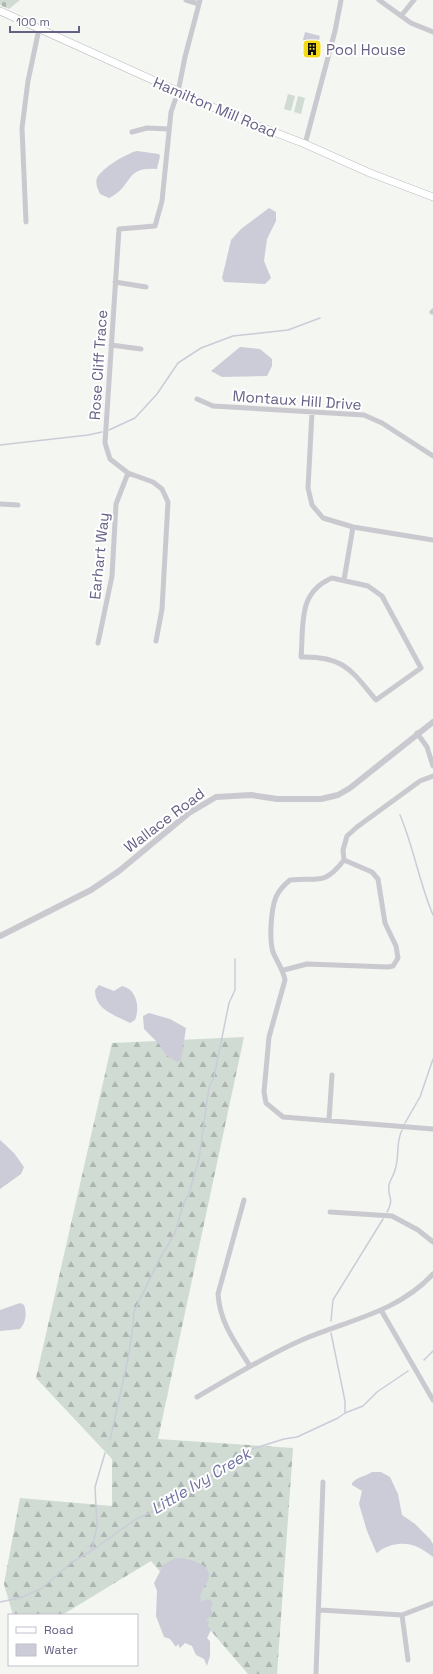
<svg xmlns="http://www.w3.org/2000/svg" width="433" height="1674" font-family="'Space Grotesk',sans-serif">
	<defs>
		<pattern id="forest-firs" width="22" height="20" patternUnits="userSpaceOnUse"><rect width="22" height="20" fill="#d0dbd3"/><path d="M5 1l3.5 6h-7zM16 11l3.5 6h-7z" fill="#acb5b1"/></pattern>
		<pattern id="cemetery-stones" width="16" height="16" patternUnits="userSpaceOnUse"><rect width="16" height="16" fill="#d0dbd3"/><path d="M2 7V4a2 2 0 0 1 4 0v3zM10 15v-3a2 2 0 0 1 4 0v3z" fill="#acb5b1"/></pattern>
	</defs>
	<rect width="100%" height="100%" fill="#f3f6f1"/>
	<path fill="#d0dbd3" d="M 288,94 L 295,96 L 291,111 L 284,109 Z
		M 298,96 L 305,98 L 301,114 L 294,112 Z"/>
	<path fill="url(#forest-firs)" d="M 244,1037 L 158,1439 L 293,1448 L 277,1674 L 248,1674 L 151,1561 L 62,1615 L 13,1615 L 4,1584 L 20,1498 L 112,1506 L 112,1459 L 36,1378 L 112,1043 Z"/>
	<path fill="url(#cemetery-stones)" d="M 0,0 L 20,0 L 9,9 L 0,5 Z"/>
	<path fill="#cbccd7" d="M 305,32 L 320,36 L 318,44 L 303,40 Z
		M 137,151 L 159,154 L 160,156 L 157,169 C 124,166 134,186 109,198 L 100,194 C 98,189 95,184 97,178 C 102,168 127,153 137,151 Z
		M 269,208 L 276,212 L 276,221 L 267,239 L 264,261 L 271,278 L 265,284 L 224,282 L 222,278 L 231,240 L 241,229 Z
		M 240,347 L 260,349 L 272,359 L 272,366 L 267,376 L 222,377 L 211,371 Z
		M 99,985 L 114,991 L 122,986 C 137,989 140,1008 135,1020 L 130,1023 C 115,1015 95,1010 95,990 Z
		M 149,1013 L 170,1019 L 186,1028 L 181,1060 L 177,1062 L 166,1055 L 159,1044 L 144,1029 L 143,1016 Z
		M 0,1140 L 14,1153 L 24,1167 L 21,1174 L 0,1189 Z
		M 20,1303 L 24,1305 C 27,1313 26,1323 20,1329 L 0,1331 L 0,1310 Z
		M 372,1472 L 381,1472 L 390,1477 L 398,1494 L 402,1515 L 415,1524 L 430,1539 L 433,1544 L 433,1557 C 419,1546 410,1541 392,1545 C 387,1547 380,1549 378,1553 L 376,1552 L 367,1531 L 359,1504 L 362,1491 L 352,1485 L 352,1483 C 358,1476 365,1477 372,1472 Z
		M 176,1558 C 185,1558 210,1562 209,1576 C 208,1586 197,1591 201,1602 L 207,1599 L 212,1601 L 212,1604 L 211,1607 L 212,1615 L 206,1620 L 209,1622 L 207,1625 L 211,1630 L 207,1638 L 210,1641 L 210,1656 L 207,1666 L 204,1659 L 196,1655 L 192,1646 L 185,1643 L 180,1648 L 178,1644 L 176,1647 L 170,1639 L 164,1637 L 156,1616 L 157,1591 L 154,1583 L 164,1564 Z"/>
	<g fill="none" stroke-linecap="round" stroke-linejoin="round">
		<path stroke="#cbccd7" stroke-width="1.5" d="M 109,430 L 135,418 L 157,394 L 178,363 L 201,348 L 233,336 L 288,330 L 320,318
			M 0,445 L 88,435 L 102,432
			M 400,815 C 414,848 419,882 433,915
			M 405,1123 L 420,1097 L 433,1059
			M 387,1212 C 395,1197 387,1198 389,1185 C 390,1180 394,1175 395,1170 C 400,1155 395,1145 402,1130
			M 331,1321 L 333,1300 L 383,1219
			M 331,1333 L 345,1401 L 345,1413
			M 424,1360 L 433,1351
			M 110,1440 L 128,1359 L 133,1326 L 134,1312 L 159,1260 L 175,1233 L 183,1205 L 189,1193 L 199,1159 L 209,1087 L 214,1077 L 229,1003 L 235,990 L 235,959
			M 92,1549 L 97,1526 L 95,1487 L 105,1453
			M 0,1602 L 19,1598 L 41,1589 L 71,1563 L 97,1547 L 136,1519 L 156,1510 L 171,1498 L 210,1478 L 252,1449 L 284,1439 L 297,1437 L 338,1418 L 345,1413 L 363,1406 L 377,1392 L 408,1371"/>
		<g stroke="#bcbbc3" stroke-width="8">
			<path id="secondary" d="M 0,11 L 228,114 L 305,144 L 370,173 L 433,197"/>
		</g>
		<path stroke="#cac9cf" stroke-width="5" d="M 186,0 L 199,4
			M 379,0 L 411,23 L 433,32
			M 401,16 L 414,0
			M 132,132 L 147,128 L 169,129
			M 305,144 L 335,31 L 341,0
			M 26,222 L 22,128 L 28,81 L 39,29
			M 115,282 L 146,287
			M 432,312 L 433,311
			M 111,345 L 141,349
			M 197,399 L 213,406 L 364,415 L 382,423 L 433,456
			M 312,412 L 308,488 L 312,505 L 323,518 L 353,527 L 433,540
			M 0,504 L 18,505
			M 332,578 L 368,586 L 382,596 L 421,668 L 376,700 C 351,670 344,656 301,657 C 304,624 297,593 332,578 Z
			M 344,580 L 353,527
			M 156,641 L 162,609 L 168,502 L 162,489 L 153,482 L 128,473 L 110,459 L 105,443 L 119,229 L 155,226 L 162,201 L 171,112 L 178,92 L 185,57 L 200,0
			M 98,643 L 112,576 L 116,504 L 128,473
			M 417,733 L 427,747 L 433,766
			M 433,776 L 420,781 L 357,827 L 347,836 L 343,850 L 344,860 C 324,886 319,877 290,880 C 284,885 279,890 276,897 C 271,909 269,939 273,952 C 277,962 283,969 285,980 L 269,1037 L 264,1092 L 266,1103 L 283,1117 L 433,1129
			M 284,970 L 307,964 L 388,967 L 393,966 L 398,958 L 396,946 L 385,923 L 378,879 L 372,872 L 344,860
			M 329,1120 L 332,1075
			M 244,1200 L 218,1294 C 220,1323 235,1342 250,1366
			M 330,1212 L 392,1216 L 418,1230 L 433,1242
			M 381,1310 L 433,1400
			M 197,1397 C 232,1377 267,1355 304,1339 C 349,1320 398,1312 433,1274
			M 320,1610 L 402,1615 L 433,1603
			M 402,1615 L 408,1660
			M 316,1674 L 323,1482"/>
		<path stroke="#cac9cf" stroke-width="6" d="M 0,936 L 91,890 L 119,871 L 189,813 L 216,797 L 251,795 L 277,799 L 321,799 L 338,795 L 350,788 L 433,722"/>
		<use href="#secondary" stroke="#fff" stroke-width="7"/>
	</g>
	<defs>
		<g id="building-square" transform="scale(1)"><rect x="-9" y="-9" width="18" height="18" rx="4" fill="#f3da14" stroke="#fff"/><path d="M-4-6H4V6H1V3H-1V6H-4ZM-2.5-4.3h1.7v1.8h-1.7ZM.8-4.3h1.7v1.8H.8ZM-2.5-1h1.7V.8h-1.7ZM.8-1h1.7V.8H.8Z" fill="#111"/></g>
	</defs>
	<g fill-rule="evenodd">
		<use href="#building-square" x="312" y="49"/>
	</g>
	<g text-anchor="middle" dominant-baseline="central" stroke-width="4" stroke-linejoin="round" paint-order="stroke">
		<g font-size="15" fill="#656185" stroke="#fff" text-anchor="start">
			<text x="326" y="49">Pool House</text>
		</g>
		<g font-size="15" fill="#656185" stroke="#fff">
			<text transform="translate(215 107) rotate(23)">Hamilton Mill Road</text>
			<text transform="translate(98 365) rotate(-86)">Rose Cliff Trace</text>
			<text transform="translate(297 400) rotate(4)">Montaux Hill Drive</text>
			<text transform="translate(99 556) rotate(-84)">Earhart Way</text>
			<text transform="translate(164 820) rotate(-37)">Wallace Road</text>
		</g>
		<g font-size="16" font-style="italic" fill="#70739f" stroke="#fff">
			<text transform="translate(201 1481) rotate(-31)">Little Ivy Creek</text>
		</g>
	</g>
	<rect x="8" y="1614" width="130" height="52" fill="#ffffff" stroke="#c1c0ce"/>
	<rect x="16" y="1627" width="20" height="6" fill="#ffffff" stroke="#c1c0ce"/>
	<text x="44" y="1634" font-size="12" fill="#656185">Road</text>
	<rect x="16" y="1644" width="20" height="12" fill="#cbccd7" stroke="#c1c0ce"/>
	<text x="44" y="1654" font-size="12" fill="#656185">Water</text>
	<path d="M10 26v6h69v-6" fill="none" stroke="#656185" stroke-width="2"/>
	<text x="16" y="26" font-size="12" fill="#656185" stroke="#ffffff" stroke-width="3" paint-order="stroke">100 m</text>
</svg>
